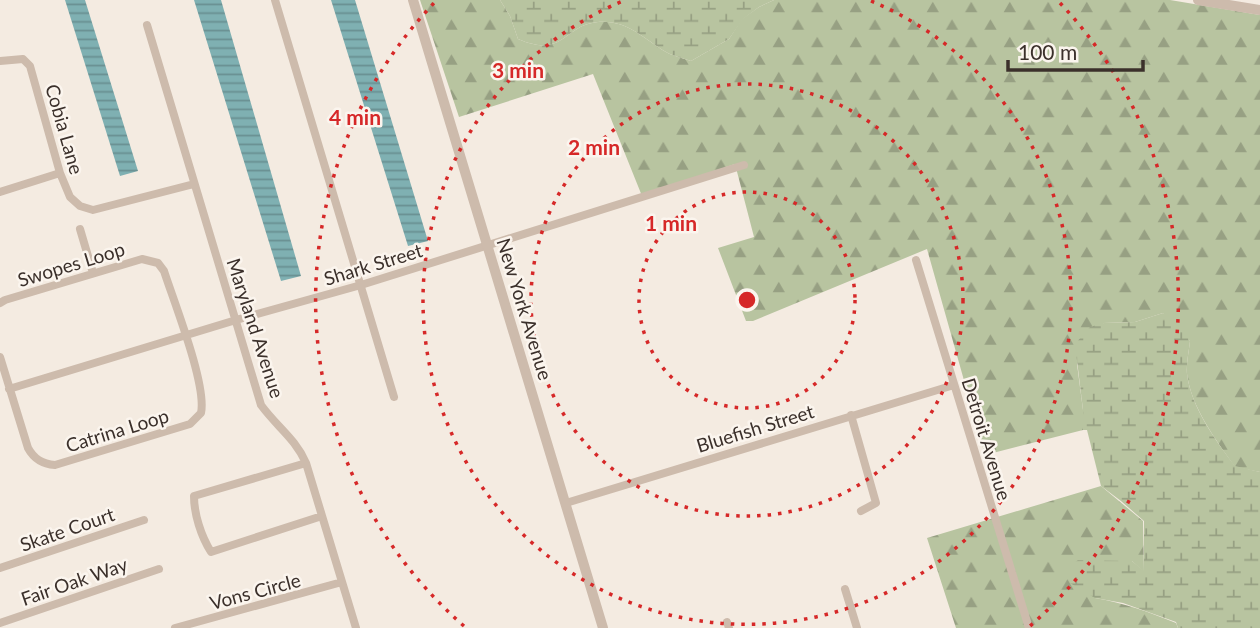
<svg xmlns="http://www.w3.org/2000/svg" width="1260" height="628" font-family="Lato,sans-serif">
	<defs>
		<pattern id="forest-firs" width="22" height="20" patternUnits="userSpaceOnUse" patternTransform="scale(1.75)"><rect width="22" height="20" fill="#b8c4a0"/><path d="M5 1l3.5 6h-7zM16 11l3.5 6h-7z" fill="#97a083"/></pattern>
		<pattern id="wetland-marsh" width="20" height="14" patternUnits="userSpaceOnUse" patternTransform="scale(1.75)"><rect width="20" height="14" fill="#b8c4a0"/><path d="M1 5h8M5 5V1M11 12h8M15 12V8" fill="none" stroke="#97a083"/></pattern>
		<pattern id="water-rules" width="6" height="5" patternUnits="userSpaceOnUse" patternTransform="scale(1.75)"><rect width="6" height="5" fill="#7fb0b2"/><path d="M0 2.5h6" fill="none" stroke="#699091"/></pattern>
	</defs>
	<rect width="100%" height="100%" fill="#f4ebe1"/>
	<path fill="url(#forest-firs)" d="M 420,0 L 500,0 L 510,16 L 518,39 C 565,59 563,25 598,22 C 628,20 642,38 666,52 C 673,56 683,58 691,61 L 729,39 L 742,19 L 759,7 L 774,0 L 1170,0 L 1260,15 L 1260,472 L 1235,467 C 1216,440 1191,407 1187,374 C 1186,364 1189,351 1190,341 L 1163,313 L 1135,322 L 1104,323 L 1077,364 L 1083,410 L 1083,430 L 985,455 L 927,249 L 753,321 L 746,321 L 718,248 L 754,237 L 735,164 L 642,196 L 593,74 L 459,117 Z
		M 1101,486 L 1143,521 L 1144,572 L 1132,561 L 1108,562 L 1095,598 C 1124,603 1149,612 1176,623 L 1178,628 L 956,628 L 927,538 Z"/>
	<path fill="url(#wetland-marsh)" d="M 500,0 L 774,0 L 759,7 L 743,19 L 729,39 L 691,61 C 683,58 673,56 666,52 C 642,38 628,20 598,22 C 563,25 565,59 518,39 L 510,16 Z
		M 1163,313 L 1174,319 L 1190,341 C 1189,351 1186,364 1187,374 C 1191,407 1216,441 1235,466 L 1260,472 L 1260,628 L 1178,628 L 1176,622 L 1123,603 L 1095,598 L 1070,583 L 1071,565 L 1078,560 L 1132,561 L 1144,571 L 1144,521 L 1121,501 L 1101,486 L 1087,430 L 1083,430 L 1083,410 L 1075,344 L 1090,327 L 1104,323 L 1135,322 Z"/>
	<path fill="url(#water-rules)" d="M 65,0 L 85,0 L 138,171 L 120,176 Z
		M 194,0 L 221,0 L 301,276 L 281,281 Z
		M 331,0 L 355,0 L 428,241 L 408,246 Z"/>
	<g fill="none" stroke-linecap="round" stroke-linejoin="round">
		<path stroke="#cdbbac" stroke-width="8" d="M 275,0 L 394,397
			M 147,25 L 261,405 C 277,427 295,438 306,463 L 356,628
			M 0,61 L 23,59 L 30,66 L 60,173 L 70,197 L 80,206 L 93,210 L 194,184
			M 0,192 L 60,173
			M 80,229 L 93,273
			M 916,260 L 1029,628
			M 0,303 L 5,300 L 142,259 L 158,263 L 164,271 C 174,302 207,385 201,413 L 190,424 L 55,465 C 42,464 34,459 28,448 L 0,357
			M 9,389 L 236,320 L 361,285 L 744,165
			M 851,415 L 876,503 L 861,511
			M 306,463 L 194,496 C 194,514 201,536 211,552 L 322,516
			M 566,503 L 954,385
			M 0,568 L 144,520
			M 845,589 L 857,628
			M 727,622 L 729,628
			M 0,623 L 159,569
			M 175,628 L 342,582"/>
		<path stroke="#cdbbac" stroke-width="10" d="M 413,0 L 603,628
			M 1198,0 L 1260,10"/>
	</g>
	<g fill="none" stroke="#d62828" stroke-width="3.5" stroke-dasharray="3.5 7">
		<circle cx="747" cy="300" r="108"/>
		<circle cx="747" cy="300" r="216"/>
		<path d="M871 1A324 324 0 1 1 623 1"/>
		<path d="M464 626A432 432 0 0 1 434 3M1060 3A432 432 0 0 1 1030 626"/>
	</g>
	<g text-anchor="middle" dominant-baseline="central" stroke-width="5" stroke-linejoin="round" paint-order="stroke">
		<g font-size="19" fill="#3b302b" stroke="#fbf5ee">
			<text transform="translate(65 129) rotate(74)">Cobia Lane</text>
			<text transform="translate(71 264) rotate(-17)">Swopes Loop</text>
			<text transform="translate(373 264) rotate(-17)">Shark Street</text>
			<text transform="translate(525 309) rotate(73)">New York Avenue</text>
			<text transform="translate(256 328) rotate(72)">Maryland Avenue</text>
			<text transform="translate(755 428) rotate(-17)">Bluefish Street</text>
			<text transform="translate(117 430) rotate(-17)">Catrina Loop</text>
			<text transform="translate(987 439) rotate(73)">Detroit Avenue</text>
			<text transform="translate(67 529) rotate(-19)">Skate Court</text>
			<text transform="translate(74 581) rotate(-19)">Fair Oak Way</text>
			<text transform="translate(255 591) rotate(-15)">Vons Circle</text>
		</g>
	</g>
	<circle cx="747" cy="300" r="10" fill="#d62828" stroke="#fbf5ee" stroke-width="3.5"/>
	<g font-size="21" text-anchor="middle" font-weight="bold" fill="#d62828" stroke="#fbf5ee" stroke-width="5" stroke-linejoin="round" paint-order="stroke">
		<text x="518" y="78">3 min</text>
		<text x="355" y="125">4 min</text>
		<text x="594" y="155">2 min</text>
		<text x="671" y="231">1 min</text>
	</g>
	<path d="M1008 60v10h135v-10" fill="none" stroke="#3b302b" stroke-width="3.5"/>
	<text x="1018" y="60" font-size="21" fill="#3b302b" stroke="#fbf5ee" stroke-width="5" paint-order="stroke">100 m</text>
</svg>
